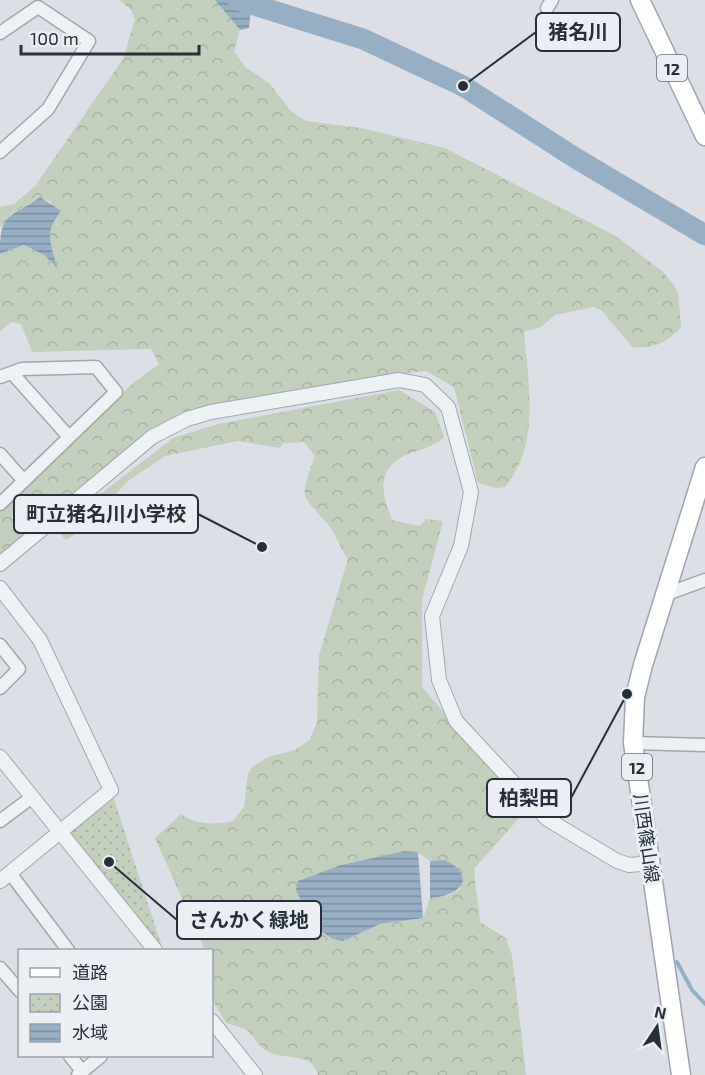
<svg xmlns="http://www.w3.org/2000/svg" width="705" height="1075" font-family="'Exo 2','Noto Sans JP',sans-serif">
	<defs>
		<pattern id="forest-crowns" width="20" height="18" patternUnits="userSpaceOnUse" patternTransform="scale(1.5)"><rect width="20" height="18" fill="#c2cfbd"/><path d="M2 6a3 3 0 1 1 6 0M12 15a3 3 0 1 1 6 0" fill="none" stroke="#a7b2a3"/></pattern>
		<pattern id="park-dots" width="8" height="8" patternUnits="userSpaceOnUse" patternTransform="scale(1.5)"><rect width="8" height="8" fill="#c2cfbd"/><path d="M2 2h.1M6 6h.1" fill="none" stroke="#a7b2a3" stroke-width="1.8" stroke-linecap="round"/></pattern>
		<pattern id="water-rules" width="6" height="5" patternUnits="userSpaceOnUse" patternTransform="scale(1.5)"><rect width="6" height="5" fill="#97afc5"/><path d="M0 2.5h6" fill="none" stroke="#7b8fa1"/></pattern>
	</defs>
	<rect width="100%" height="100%" fill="#dce0e6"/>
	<path fill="url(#forest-crowns)" fill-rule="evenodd" d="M 120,0 L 215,0 L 240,30 L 234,51 L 245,67 L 269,83 L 291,111 L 306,121 L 361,128 L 445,148 L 616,236 L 663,272 L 674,285 L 678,293 L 681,327 C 668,343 652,349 632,347 L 602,311 L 594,307 L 555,315 L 541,327 L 524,332 C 528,383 541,444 505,487 L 496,488 L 478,483 L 454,387 L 426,371 L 366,378 L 185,411 L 145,432 L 0,557 L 0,512 L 132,384 L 159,364 L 151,349 L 32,352 L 21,324 L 12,322 L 0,331 L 0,254 L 24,245 L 44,255 L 55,267 L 48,234 L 51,202 L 40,197 L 11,214 L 0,228 L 0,207 L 14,204 L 35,186 L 123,59 L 135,19 L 131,10 Z
		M 399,390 L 435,412 L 444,437 C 434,447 419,450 406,455 C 375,469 382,496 392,520 L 419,526 L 426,519 L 443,521 L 422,600 L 422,687 L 527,809 L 475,868 C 473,885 480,903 480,922 L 506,938 L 512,955 L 526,1075 L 318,1075 C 312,1052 287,1060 271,1053 C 258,1048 257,1039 248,1031 C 243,1027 232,1025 226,1023 L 212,999 L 212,950 L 205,950 L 155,838 L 181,814 C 197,825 215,825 233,821 L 244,807 L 248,774 L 252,767 L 268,757 L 295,750 L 310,740 L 317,722 L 319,655 L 348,559 C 341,549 336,535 329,526 C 300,491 299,502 315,456 L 304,442 L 283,443 L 280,448 L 238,441 L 165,456 L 128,481 L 87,526 L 66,540 L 57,531 L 63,523 L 173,438 L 218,424 ZM 404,851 L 418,852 L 430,861 C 446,860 452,864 463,877 L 459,890 L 450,895 L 430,898 L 423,918 L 380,924 L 343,941 L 341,865 Z"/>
	<path fill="url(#park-dots)" d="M 111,790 L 163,950 L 155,950 L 60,832 Z"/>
	<path fill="url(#water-rules)" d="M 215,0 L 252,0 L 249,28 L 240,30 Z
		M 40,197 L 61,211 C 43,233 51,243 57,268 L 44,255 L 24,245 L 0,254 C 0,211 9,219 40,197 Z
		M 404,851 L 418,852 L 423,918 L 380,924 L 343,941 L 333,939 L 311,924 L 296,890 L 298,881 L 341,865 Z
		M 445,860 C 479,877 459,897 430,898 L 430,861 Z"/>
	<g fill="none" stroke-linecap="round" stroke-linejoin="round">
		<path stroke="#97afc5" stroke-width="4" d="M 677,962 L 692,990 L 705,1004"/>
		<path stroke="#97afc5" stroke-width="21" d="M 238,0 L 363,39 L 463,86 L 577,159 L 705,235"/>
		<g stroke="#a2a7af" stroke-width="15">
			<path id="minor" d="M 547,8 L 552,0
				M 0,33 L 38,7 L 89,41 L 48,109 L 0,152
				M 12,373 L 69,437
				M 0,377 L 22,369 L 96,367 L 116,392 L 0,504
				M 0,454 L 24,481
				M 664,595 L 705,580
				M 0,645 L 19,669 L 0,688
				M 633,743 L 705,745
				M 0,821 L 32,797
				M 10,873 L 68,950
				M 0,968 L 20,991
				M 70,1056 L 82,1071
				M 78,1075 L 101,1056"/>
		</g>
		<g stroke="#a2a7af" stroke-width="16">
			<path id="tertiary" d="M 0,564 L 152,437 L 187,419 L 211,412 L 399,380 L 425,385 L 448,407 L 471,492 L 461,546 L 432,616 L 439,680 L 456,721 L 547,819 L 617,861 L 629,865 L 651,863
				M 0,588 L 40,640 L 111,790 L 0,881
				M 0,757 L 155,950
				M 212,1021 L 255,1075"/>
		</g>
		<g stroke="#9ca5b1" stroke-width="21">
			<path id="primary" d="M 640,0 L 705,136
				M 681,1075 L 633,743 L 635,697 L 643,665 L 705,467"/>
		</g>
		<use href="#minor" stroke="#eef1f4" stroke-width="12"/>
		<use href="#tertiary" stroke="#eef1f4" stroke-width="14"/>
		<use href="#primary" stroke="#fff" stroke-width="18"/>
	</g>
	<g text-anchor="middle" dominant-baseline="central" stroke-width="6" stroke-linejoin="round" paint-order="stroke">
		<g fill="#ebeff3" stroke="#616972" stroke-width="1.5">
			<rect x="657" y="55" width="30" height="26" rx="4.5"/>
			<rect x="622" y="754" width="30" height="26" rx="4.5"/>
		</g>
		<g font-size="16" font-weight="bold" fill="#262f3b">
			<text x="672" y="68">12</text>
			<text x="637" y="767">12</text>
		</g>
		<g font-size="18" fill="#262f3b" stroke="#ebeff3">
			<text transform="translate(647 838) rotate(82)">川西篠山線</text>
		</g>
	</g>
	<path fill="none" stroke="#262f3b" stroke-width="2" d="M463 86L536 32M262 547L198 514M627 694L571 798M109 862L177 920"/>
	<g fill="#262f3b" stroke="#ebeff3" stroke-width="2">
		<circle cx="463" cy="86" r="6"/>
		<circle cx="262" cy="547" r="6"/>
		<circle cx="627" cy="694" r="6"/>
		<circle cx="109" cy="862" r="6"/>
	</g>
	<g fill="#ebeff3" stroke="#262f3b" stroke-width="2">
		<rect x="536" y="13" width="84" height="38" rx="6"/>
		<rect x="14" y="495" width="184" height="38" rx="6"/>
		<rect x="487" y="779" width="84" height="38" rx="6"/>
		<rect x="177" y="901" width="144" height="38" rx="6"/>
	</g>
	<g font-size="20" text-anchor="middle" font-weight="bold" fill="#262f3b">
		<text x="578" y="39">猪名川</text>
		<text x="106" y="521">町立猪名川小学校</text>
		<text x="529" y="805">柏梨田</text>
		<text x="249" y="927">さんかく緑地</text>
	</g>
	<rect x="18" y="949" width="195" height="108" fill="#ebeff3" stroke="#9ca2a9" stroke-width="1.5"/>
	<rect x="30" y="968" width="30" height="9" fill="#ffffff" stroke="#9ca2a9" stroke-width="1.5"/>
	<text x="72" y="979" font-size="18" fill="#262f3b">道路</text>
	<rect x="30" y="994" width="30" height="18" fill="url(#park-dots)" stroke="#9ca2a9" stroke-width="1.5"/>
	<text x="72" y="1009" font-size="18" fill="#262f3b">公園</text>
	<rect x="30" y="1024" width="30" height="18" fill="url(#water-rules)" stroke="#9ca2a9" stroke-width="1.5"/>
	<text x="72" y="1039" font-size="18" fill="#262f3b">水域</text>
	<g transform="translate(657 1027) rotate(13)" stroke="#ebeff3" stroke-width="4.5" paint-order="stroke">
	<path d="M0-4.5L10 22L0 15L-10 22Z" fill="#262f3b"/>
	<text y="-9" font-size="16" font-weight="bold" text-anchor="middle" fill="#262f3b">N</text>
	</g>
	<path d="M21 45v9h178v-9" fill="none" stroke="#262f3b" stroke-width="3"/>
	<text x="30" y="45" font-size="18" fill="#262f3b" stroke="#ebeff3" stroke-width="4.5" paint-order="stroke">100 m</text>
</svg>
